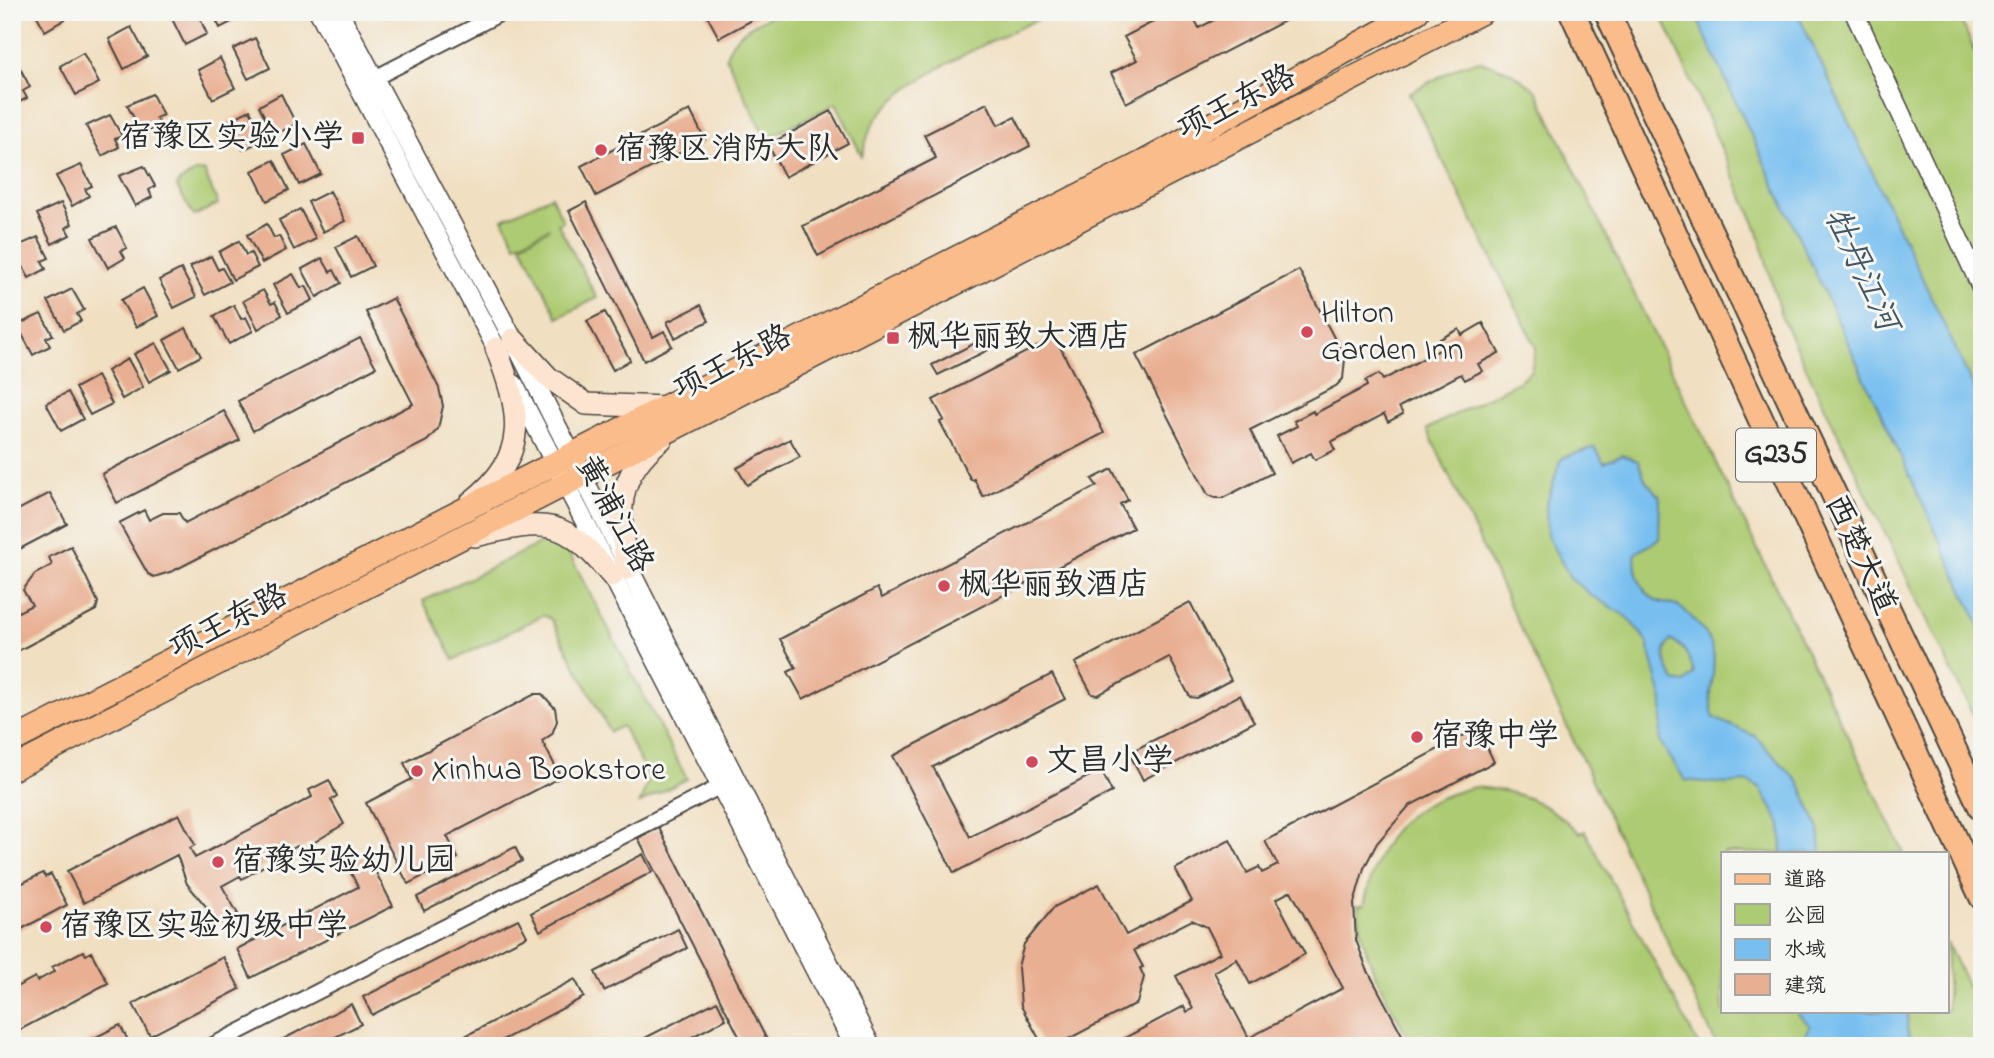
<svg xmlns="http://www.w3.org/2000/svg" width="1994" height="1058" font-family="'Indie Flower','LXGW WenKai TC',sans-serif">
	<rect width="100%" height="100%" fill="#f6f6f2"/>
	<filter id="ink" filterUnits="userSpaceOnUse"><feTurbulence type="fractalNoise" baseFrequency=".0143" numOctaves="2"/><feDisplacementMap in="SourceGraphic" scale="14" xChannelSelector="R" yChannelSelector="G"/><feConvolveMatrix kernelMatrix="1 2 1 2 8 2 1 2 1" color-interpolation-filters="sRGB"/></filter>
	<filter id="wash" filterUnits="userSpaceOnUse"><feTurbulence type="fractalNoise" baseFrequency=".00686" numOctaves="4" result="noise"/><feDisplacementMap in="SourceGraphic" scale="28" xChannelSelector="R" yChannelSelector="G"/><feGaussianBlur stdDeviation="1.57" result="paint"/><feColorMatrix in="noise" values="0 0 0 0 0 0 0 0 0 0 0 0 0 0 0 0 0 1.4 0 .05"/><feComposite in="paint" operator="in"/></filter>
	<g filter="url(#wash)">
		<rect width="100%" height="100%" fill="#f1dfc1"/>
		<path fill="#adcb72" stroke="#6c7b4e" stroke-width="2" d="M 778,12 L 1053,12 C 1004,36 898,78 872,126 C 867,135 865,147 862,156 L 836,103 L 766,139 L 726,57 C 733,31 755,24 778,12 Z
			M 1660,12 L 1957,12 L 1982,66 L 1982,734 L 1781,316 L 1757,228 Z
			M 1480,61 L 1511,72 L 1536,90 L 1904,853 L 1723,853 L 1723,1011 L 1947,1011 L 1947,943 L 1982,1016 L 1982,1046 L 1717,1046 L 1427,429 L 1518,382 L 1531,370 L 1536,347 L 1409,93 L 1462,65 Z
			M 204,171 L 218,204 L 194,216 L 177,187 L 178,183 L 195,172 Z
			M 551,196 L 563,221 L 558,224 L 597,298 L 558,318 L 521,244 L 550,228 L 516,245 L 503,219 Z
			M 559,534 L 687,779 L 640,803 L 649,778 L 622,726 L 610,732 L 551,619 L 543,615 L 454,660 L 423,601 Z
			M 1474,787 C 1520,790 1546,802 1580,833 L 1585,831 L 1699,1046 L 1413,1046 C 1387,998 1361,960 1358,905 L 1364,905 C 1381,833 1401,806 1474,787 Z"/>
		<path fill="#78bff0" stroke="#52758e" stroke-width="2" fill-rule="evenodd" d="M 1694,12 L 1797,12 L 1982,405 L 1982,631 Z
			M 1595,447 L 1604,463 L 1622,455 L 1638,461 L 1646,482 L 1660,496 L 1659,539 L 1636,553 C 1633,572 1642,597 1662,603 C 1667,604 1673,603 1678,606 C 1688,612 1698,624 1705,633 C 1725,659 1703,689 1714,718 L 1755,736 L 1799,782 L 1819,829 L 1821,853 L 1782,853 L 1781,825 L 1760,788 L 1748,782 L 1727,784 L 1685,780 L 1660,742 L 1663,702 L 1647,641 L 1627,617 L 1591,595 L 1571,579 L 1547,536 L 1546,506 L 1560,461 L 1564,457 ZM 1671,640 C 1685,645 1691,661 1694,674 L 1685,683 L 1675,681 C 1667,669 1660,652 1671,640 Z
			M 1795,1011 L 1908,1011 L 1907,1029 L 1914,1046 L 1801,1046 L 1810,1025 Z"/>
		<g id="blocks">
			<path fill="#e9af92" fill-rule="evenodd" d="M 35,12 L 64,12 L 67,18 L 45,31 Z
				M 176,12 L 197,12 L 207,34 L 185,45 L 170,15 Z
				M 212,12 L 239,12 L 241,17 L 220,28 Z
				M 705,12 L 767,12 L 719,38 Z
				M 1172,12 L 1191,12 L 1199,28 L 1229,12 L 1302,12 L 1126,103 L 1111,73 L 1137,60 L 1124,37 Z
				M 131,27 L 147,56 L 124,69 L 109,39 Z
				M 255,38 L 270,68 L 248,79 L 233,49 Z
				M 83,53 L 99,83 L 76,95 L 60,66 Z
				M 220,58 L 235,88 L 213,99 L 198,70 Z
				M 19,66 L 30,87 L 23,91 L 27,98 L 12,106 L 12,70 Z
				M 152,94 L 163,115 L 156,118 L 160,125 L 143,135 L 127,105 Z
				M 281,94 L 296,124 L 274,135 L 259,106 Z
				M 987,103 L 998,125 L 1015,117 L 1030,146 L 818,256 L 803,226 L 936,158 L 924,135 Z
				M 250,110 L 265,139 L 243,150 L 228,121 Z
				M 690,110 L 705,140 L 596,196 L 581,166 Z
				M 831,111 L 848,143 L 785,177 L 768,145 Z
				M 110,115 L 122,136 L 115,139 L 119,147 L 102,156 L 86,126 Z
				M 306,144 L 321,174 L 299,185 L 284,155 Z
				M 274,160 L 289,190 L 267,201 L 252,171 Z
				M 81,165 L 92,186 L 85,189 L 89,196 L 72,206 L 56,176 Z
				M 144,166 L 155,186 L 149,190 L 152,197 L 135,206 L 119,176 Z
				M 330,191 L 345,221 L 323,232 L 308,202 Z
				M 586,202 L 653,337 L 664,331 L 672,346 L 644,361 L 569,211 Z
				M 61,203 L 72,224 L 66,228 L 70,235 L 52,244 L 37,214 Z
				M 300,209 L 316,239 L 294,250 L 279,220 Z
				M 267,224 L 274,238 L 279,236 L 286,250 L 262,263 L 247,235 Z
				M 116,227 L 127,248 L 121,251 L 125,258 L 108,268 L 92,238 Z
				M 358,236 L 373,266 L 351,277 L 336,247 Z
				M 38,237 L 49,258 L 42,261 L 46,269 L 29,278 L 13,248 Z
				M 239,241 L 246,255 L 251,253 L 258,267 L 233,280 L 219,252 Z
				M 211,256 L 218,270 L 222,268 L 230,282 L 205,295 L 190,267 Z
				M 322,258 L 330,272 L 334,270 L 341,283 L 317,297 L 302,269 Z
				M 12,269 L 21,285 L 14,289 L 18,296 L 12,299 Z
				M 181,269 L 196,297 L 174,308 L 159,280 Z
				M 1299,270 L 1345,359 L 1343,379 L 1336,386 L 1250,430 L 1272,473 L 1223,498 L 1215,498 L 1208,495 L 1136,355 Z
				M 293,274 L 301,288 L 306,286 L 313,300 L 288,313 L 273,285 Z
				M 143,288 L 158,316 L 136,327 L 121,300 Z
				M 72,289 L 84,310 L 77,314 L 81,321 L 64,330 L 48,301 Z
				M 263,290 L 271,304 L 275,302 L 282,315 L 258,329 L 243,301 Z
				M 393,298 L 439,388 L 443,406 L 438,429 L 427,441 L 173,571 L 154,577 L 148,574 L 119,523 L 144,510 L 149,520 L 163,513 L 179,513 L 185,523 L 413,404 L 366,312 Z
				M 234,305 L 241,319 L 246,317 L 253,331 L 229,344 L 214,316 Z
				M 701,305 L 709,321 L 675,338 L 667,322 Z
				M 605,312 L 630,360 L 613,370 L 587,321 Z
				M 41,314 L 53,335 L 46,338 L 50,346 L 33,355 L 17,325 Z
				M 1483,323 L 1499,353 L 1478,364 L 1482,371 L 1465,380 L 1461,374 L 1399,407 L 1403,414 L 1388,422 L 1384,414 L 1331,442 L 1335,450 L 1315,460 L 1311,453 L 1291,463 L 1277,436 L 1297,426 L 1294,421 L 1313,411 L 1314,414 L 1367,386 L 1365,381 L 1379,374 L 1383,380 L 1445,347 L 1440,339 L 1459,329 L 1462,335 Z
				M 186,328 L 201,356 L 179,368 L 164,340 Z
				M 1055,337 L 1104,433 L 983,497 L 974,479 L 971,480 L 940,422 L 944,420 L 933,400 Z
				M 360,338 L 376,367 L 253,431 L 238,401 Z
				M 985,338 L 990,349 L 938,375 L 932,365 Z
				M 156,343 L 171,370 L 149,382 L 134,354 Z
				M 128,359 L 143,387 L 122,399 L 107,371 Z
				M 97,376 L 112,404 L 90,415 L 75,388 Z
				M 68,392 L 83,419 L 61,431 L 46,403 Z
				M 224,411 L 240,440 L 117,503 L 102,474 Z
				M 790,439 L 800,457 L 747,485 L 737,468 Z
				M 1112,469 L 1128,500 L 1120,504 L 1133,528 L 803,699 L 788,672 L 796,668 L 780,639 L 877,588 L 882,598 L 1097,486 L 1092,479 Z
				M 50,493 L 67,524 L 12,553 L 12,513 Z
				M 71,546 L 98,602 L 96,610 L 12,654 L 12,615 L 32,605 L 23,590 L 35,574 L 52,565 L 49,557 Z
				M 1190,602 L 1231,680 L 1197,698 L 1190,697 L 1169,657 L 1098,695 L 1092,694 L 1075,663 Z
				M 1052,674 L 1065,699 L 933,767 L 970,837 L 1101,770 L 1112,792 L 954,873 L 893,756 Z
				M 535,694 L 542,694 L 555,708 L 557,721 L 552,734 L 542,741 L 561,777 L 447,836 L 458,858 L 408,884 L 366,803 L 412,779 L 404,763 Z
				M 1240,695 L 1254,722 L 1143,780 L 1129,753 Z
				M 1478,728 L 1494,762 L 1409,806 L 1377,843 L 1364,868 L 1354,903 L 1356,940 L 1367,969 L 1408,1046 L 1110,1046 L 1184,1006 L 1187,1012 L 1193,1009 L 1176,976 L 1220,953 L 1207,927 L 1192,920 L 1134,950 L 1143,967 L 1140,968 L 1144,977 L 1137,1003 L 1055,1046 L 1043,1046 L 1021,1006 L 1018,967 L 1024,944 L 1054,907 L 1099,884 L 1126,935 L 1192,901 L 1175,869 L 1230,840 L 1247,873 L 1259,867 L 1262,873 L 1278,865 L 1265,841 ZM 1291,891 L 1343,988 L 1249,1038 L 1214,972 L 1237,959 L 1250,984 L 1305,954 L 1276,899 Z
				M 329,780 L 337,796 L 331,800 L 344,824 L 300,851 L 297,846 L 242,879 L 240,876 L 222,886 L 238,914 L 220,923 L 187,884 L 177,855 L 84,903 L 67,871 L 179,814 L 195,845 L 190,848 L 195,858 L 312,797 L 309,790 Z
				M 659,828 L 770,1046 L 744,1046 L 638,838 Z
				M 515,847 L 522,861 L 424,911 L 417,897 Z
				M 366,853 L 393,906 L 251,978 L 237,949 L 358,887 L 346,863 Z
				M 643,854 L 652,872 L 540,931 L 531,913 Z
				M 43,873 L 45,877 L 51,874 L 67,905 L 12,934 L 12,888 Z
				M 518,919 L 527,936 L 372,1015 L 363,997 Z
				M 678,929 L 687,948 L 604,991 L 595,972 Z
				M 83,951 L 86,955 L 91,952 L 108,983 L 12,1034 L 12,989 L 35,977 L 37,981 L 55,971 L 52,967 Z
				M 223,957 L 240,989 L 150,1036 L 133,1004 Z
				M 575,979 L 584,997 L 491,1046 L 446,1046 Z
				M 717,1001 L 726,1019 L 675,1046 L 648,1046 L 645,1038 Z
				M 351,1004 L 361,1024 L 318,1046 L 270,1046 Z
				M 120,1025 L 131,1046 L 78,1046 Z"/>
		</g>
	</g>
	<g filter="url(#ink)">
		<use href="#blocks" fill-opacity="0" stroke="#494642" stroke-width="2"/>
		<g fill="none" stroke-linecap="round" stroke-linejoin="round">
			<g stroke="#494642" stroke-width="18">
				<path id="minor" d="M 365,83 L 503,12
					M 211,1046 L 727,783"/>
			</g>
			<g stroke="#494642" stroke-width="21">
				<path id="tertiary" d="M 319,12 L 502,359
					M 339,12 L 513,339 L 871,1046
					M 1854,12 L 1982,289
					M 514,384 L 854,1046"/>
			</g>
			<g stroke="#494642" stroke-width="24">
				<path id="secondary" d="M 513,339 L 548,377 L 586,404 L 665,407
					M 471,502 C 532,454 520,411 496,348
					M 475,536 C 548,519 563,517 612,576
					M 627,569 C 619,513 613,477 662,439"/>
			</g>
			<g stroke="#494642" stroke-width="26">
				<path id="primary" d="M 12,741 L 1144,162 L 1417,12
					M 12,769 L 1482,12"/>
			</g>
			<g stroke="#494642" stroke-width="28">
				<path id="trunk" d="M 1572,12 L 1982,897
					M 1607,12 L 1982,809"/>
			</g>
			<use href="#minor" stroke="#fff" stroke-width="14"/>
			<use href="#tertiary" stroke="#fff" stroke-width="18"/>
			<use href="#secondary" stroke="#fde4d1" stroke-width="21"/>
			<use href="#primary" stroke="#fabc8b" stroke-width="23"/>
			<use href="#trunk" stroke="#fabc8b" stroke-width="24"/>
		</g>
	</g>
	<g fill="#d1495b" stroke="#f6f6f2" stroke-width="2.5">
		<rect x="351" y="131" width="14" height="14" rx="3.5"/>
		<circle cx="601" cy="150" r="7"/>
		<circle cx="1307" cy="332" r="7"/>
		<rect x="886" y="331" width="14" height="14" rx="3.5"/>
		<circle cx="944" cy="586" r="7"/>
		<circle cx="1417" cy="737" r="7"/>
		<circle cx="1032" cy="762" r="7"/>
		<circle cx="417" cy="771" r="7"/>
		<circle cx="218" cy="862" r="7"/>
		<circle cx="46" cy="927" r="7"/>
	</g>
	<g text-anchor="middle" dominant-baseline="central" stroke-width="6" stroke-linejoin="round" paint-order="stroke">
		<rect fill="#f6f6f2" stroke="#686867" stroke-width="2" x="1736" y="428.5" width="80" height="53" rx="5"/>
		<g font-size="30" font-weight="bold" fill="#2b2b2b">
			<text x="1776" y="455">G235</text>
		</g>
		<g font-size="32" fill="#2b2b2b" stroke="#f6f6f2">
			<text transform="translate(1237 104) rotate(-27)">项王东路</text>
			<text transform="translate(733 364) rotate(-27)">项王东路</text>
			<text transform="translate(613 515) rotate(62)">黄浦江路</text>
			<text transform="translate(1859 555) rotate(65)">西楚大道</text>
			<text transform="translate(229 623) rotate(-27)">项王东路</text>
		</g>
		<g font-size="32" fill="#2b2b2b" stroke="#f6f6f2" text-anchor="start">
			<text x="344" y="138" text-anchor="end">宿豫区实验小学</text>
			<text x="615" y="150">宿豫区消防大队</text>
			<text x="1321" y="314">Hilton<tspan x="1321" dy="37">Garden Inn</tspan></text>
			<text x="907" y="338">枫华丽致大酒店</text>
			<text x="958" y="586">枫华丽致酒店</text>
			<text x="1431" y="737">宿豫中学</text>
			<text x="1046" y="762">文昌小学</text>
			<text x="431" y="771">Xinhua Bookstore</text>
			<text x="232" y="862">宿豫实验幼儿园</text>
			<text x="60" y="927">宿豫区实验初级中学</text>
		</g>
		<g font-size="33" font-style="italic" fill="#425766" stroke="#f6f6f2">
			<text transform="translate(1860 270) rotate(65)">牡丹江河</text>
		</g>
	</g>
	<rect width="1994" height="1058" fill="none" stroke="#f6f6f2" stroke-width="42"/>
	<rect x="1721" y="852" width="228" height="161" fill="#f6f6f2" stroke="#a5a5a2" stroke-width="2"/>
	<rect x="1735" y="874" width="35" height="10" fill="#fabc8b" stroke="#a5a5a2" stroke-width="2"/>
	<text x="1784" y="886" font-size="21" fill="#2b2b2b">道路</text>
	<rect x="1735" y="904" width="35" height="21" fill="#adcb72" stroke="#a5a5a2" stroke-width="2"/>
	<text x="1784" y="922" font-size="21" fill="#2b2b2b">公园</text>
	<rect x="1735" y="939" width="35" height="21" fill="#78bff0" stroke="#a5a5a2" stroke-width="2"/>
	<text x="1784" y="956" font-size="21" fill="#2b2b2b">水域</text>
	<rect x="1735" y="974" width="35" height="21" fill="#e9af92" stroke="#a5a5a2" stroke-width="2"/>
	<text x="1784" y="992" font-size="21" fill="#2b2b2b">建筑</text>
</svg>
